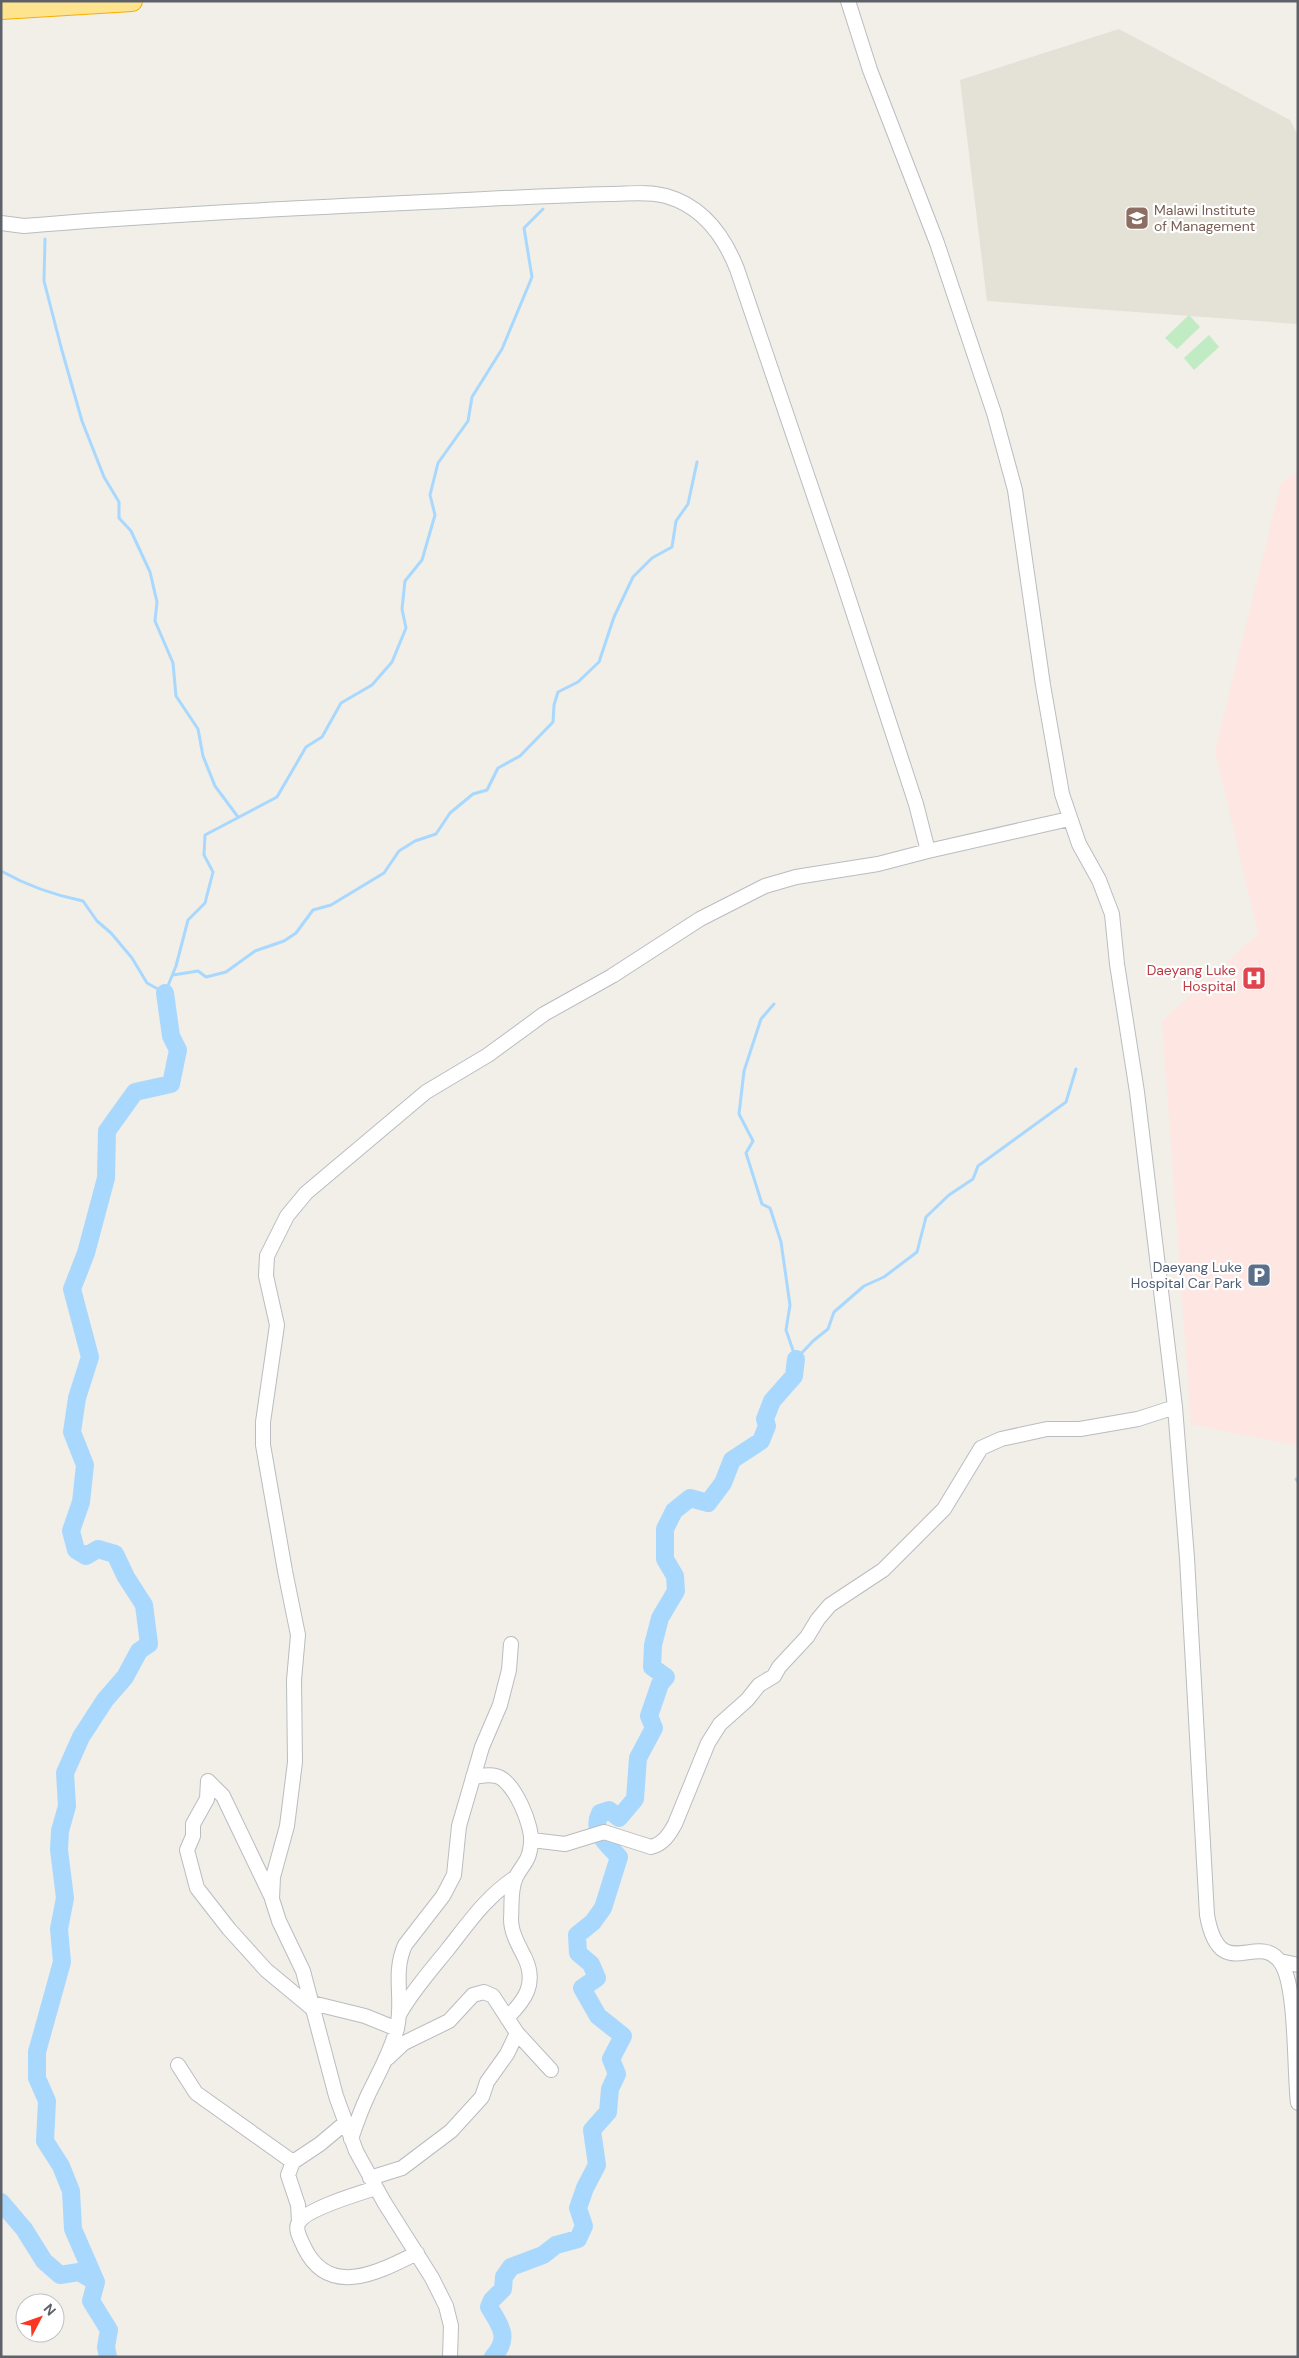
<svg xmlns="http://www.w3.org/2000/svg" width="1299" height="2358" font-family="'DM Sans',sans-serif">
	<rect width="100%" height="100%" fill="#f1efe7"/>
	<path fill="#e4e1d7" d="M 1119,29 L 1290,120 L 1298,135 L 1298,324 L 987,301 L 960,80 Z"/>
	<path fill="#fee6e3" d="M 1298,471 L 1298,1446 L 1191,1424 L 1162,1021 L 1258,934 L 1215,751 L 1281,483 Z"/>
	<path fill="#c1ebc2" d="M 1189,315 L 1200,327 L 1177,349 L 1165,338 Z
		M 1209,335 L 1219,347 L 1194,370 L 1184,358 Z"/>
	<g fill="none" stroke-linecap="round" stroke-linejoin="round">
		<path stroke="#a9d8ff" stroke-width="3" d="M 45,239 L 44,281 L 61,347 L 82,421 L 104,477 L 119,502 L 119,518 L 131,531 L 150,572 L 157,602 L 155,621 L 173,663 L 176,696 L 198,729 L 203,756 L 215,786 L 238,817
			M 1,871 C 28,886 53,895 83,901 L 97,921 L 111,933 L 132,958 L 147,983 L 165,993 L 176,966 L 188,920 L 205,903 L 213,872 L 204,855 L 205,835 L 277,797 L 306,747 L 322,737 L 341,703 L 372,685 L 392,662 L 406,628 L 402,609 L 405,581 L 422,560 L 435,515 L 430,495 L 438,463 L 468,421 L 472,397 L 502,349 L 532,277 L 524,228 L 543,209
			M 173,975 L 198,971 L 206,977 L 226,972 L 255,951 L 284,941 L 296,933 L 313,910 L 331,905 L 384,873 L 399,851 L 415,841 L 436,834 L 450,813 L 473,794 L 487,790 L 498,768 L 520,756 L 553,722 L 554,705 L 558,692 L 578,682 L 599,662 L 614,617 L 633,577 L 652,558 L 672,547 L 676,521 L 688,504 L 697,462
			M 774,1004 L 761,1019 L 744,1071 L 739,1114 L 753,1141 L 746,1153 L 762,1204 L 770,1208 L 781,1242 L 790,1305 L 786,1330 L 796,1359 L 813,1341 L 828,1329 L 834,1312 L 864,1286 L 884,1277 L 917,1252 L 926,1217 L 949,1195 L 973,1179 L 978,1166 L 1066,1102 L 1076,1069
			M 1296,1479 L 1298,1482"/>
		<path stroke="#a9d8ff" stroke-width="18" d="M 1,2202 L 24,2229 L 44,2261 L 60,2275 L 79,2272 L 96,2282
			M 108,2357 L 106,2347 L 109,2330 L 91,2301 L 96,2282 L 73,2229 L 71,2191 L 61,2166 L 45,2141 L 47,2101 L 37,2078 L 37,2052 L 62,1962 L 59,1929 L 65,1898 L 59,1850 L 60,1831 L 67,1806 L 65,1773 L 81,1737 L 105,1700 L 125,1677 L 139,1651 L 149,1644 L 144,1605 L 126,1577 L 115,1554 L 98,1549 L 86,1556 L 76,1550 L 71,1531 L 81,1502 L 85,1465 L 72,1432 L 77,1398 L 90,1357 L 72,1289 L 86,1253 L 106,1178 L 107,1131 L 135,1092 L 171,1084 L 178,1050 L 171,1036 L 165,993
			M 493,2357 C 511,2338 500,2325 489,2307 L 492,2300 L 503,2289 L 504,2277 L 511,2267 L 543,2255 L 556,2245 L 578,2239 L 584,2226 L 578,2208 L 585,2188 L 597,2165 L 592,2130 L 608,2112 L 610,2089 L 617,2074 L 611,2059 L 623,2036 L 598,2016 L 582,1988 L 597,1978 L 591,1964 L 578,1953 L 577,1935 L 593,1922 L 603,1908 L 619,1857 C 606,1843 591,1832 600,1813 L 609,1810 L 619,1818 L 635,1799 L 638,1758 L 654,1728 L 649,1716 L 660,1684 L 666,1677 L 652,1667 L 653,1645 L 660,1618 L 676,1591 L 675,1576 L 665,1559 L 665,1529 L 674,1511 L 690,1498 L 708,1503 L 723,1483 L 732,1460 L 761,1441 L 767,1426 L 765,1419 L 772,1401 L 794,1376 L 796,1359"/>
		<g stroke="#b9bcc1" stroke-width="16">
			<path id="minor" d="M 848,1 L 870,70 L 937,243 L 994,413 L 1015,490 L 1043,685 L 1062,794 L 1079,844 L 1099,880 L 1112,914 L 1117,964 L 1137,1092 L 1175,1407 L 1187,1558 L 1207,1915 C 1220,1987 1258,1929 1281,1963 C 1297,1986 1294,2071 1298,2103
				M 1,223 L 24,226 C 177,213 331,207 485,199 C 526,197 568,195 610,194 C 628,194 648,191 666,196 C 702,206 724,236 737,269 L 840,572 L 916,804 L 928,851 L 1069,819
				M 473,1777 C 481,1776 488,1774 496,1776 C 514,1780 533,1826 531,1843 C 529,1863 523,1863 516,1877 C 510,1889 512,1906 511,1919 C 511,1933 519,1946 525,1958 C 537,1984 525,2000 507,2018
				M 532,1840 L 565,1844 L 604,1832 L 651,1847 C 663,1844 669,1835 675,1824 L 708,1743 L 720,1724 L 747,1700 L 759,1685 L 774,1676 L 779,1667 L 807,1637 L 818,1619 L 830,1605 L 883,1570 L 944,1509 L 981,1448 L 1001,1439 L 1047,1429 L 1080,1429 L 1138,1419 L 1175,1407
				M 271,1896 L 223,1796 L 208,1781 L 207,1799 L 193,1824 L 193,1836 L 187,1850 L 197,1888 L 229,1929 L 266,1970 L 313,2009
				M 1280,1961 L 1298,1965
				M 312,2003 L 365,2016 L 397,2029
				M 400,2013 C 413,1990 431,1970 448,1949 C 470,1921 486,1897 516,1877
				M 388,2058 L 404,2043 L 449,2021 L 473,1995 L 484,1992 L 493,1996 L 517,2033 L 551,2070
				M 178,2065 L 196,2093 L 293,2162 L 320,2144 L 345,2123
				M 351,2139 C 356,2124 361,2110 368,2095 C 378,2074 391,2052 397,2028 C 404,1999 392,1974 405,1945 L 443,1896 L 454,1875 L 459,1826 L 482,1747 L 500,1705 L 509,1670 L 511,1644
				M 293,2162 L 288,2175 L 298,2205 L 299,2221
				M 370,2178 L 402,2168 L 451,2131 L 482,2097 L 487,2082 L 507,2054 L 517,2033
				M 376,2188 C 360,2193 307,2209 299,2222 C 294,2229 301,2240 304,2247 C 329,2299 379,2272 417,2253
				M 450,2357 L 451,2326 L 446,2306 L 432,2278 L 384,2202 L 356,2151 L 336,2096 L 303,1971 L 279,1921 L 272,1899 L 273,1877 L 287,1826 L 295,1762 L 294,1680 L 298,1635 L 285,1571 L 263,1445 L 263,1422 L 277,1325 L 266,1276 L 267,1256 L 287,1216 L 306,1193 L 426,1092 L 488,1055 L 544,1014 L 612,976 L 700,919 L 765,886 L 796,877 L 878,864 L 928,851"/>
		</g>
		<g stroke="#f8ae00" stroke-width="22">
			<path id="highway" d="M 1,9 L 132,1"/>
		</g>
		<use href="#minor" stroke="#fff" stroke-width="14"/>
		<use href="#highway" stroke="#ffe490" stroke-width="20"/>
	</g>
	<defs>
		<g id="university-square" transform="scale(1.25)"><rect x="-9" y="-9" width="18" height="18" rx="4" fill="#8d6e63" stroke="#fff"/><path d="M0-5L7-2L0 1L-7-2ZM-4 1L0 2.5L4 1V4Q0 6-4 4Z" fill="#fff"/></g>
		<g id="hospital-square" transform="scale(1.25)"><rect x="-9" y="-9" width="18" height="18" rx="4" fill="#e0444e" stroke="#fff"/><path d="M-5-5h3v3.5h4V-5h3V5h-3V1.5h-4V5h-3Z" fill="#fff"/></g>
		<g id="parking-square" transform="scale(1.25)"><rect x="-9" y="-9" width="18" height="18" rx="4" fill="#5c6f8a" stroke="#fff"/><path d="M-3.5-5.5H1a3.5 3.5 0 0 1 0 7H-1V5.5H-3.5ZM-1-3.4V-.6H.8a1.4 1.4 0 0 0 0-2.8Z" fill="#fff"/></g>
	</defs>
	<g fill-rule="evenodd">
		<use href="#university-square" x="1137" y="218"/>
		<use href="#hospital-square" x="1254" y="978"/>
		<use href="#parking-square" x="1259" y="1275"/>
	</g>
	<g text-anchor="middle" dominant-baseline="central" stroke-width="4.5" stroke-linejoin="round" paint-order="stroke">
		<g font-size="14" fill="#785e54" stroke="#fff" text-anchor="start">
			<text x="1154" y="210">Malawi Institute<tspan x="1154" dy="16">of Management</tspan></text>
		</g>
		<g font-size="14" fill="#be3a42" stroke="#fff" text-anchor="end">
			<text x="1236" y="970">Daeyang Luke<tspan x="1236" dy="16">Hospital</tspan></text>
		</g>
		<g font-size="14" fill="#4e5e75" stroke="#fff" text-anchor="end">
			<text x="1242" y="1267">Daeyang Luke<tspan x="1242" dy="16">Hospital Car Park</tspan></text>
		</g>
	</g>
	<rect width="1299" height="2358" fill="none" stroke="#5e6268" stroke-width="5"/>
	<g transform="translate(40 2318) rotate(49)"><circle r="24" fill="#ffffff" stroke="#bfc0c3"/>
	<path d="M0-4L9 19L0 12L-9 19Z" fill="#fb3723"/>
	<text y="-8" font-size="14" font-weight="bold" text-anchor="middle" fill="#5e6268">N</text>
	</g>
</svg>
